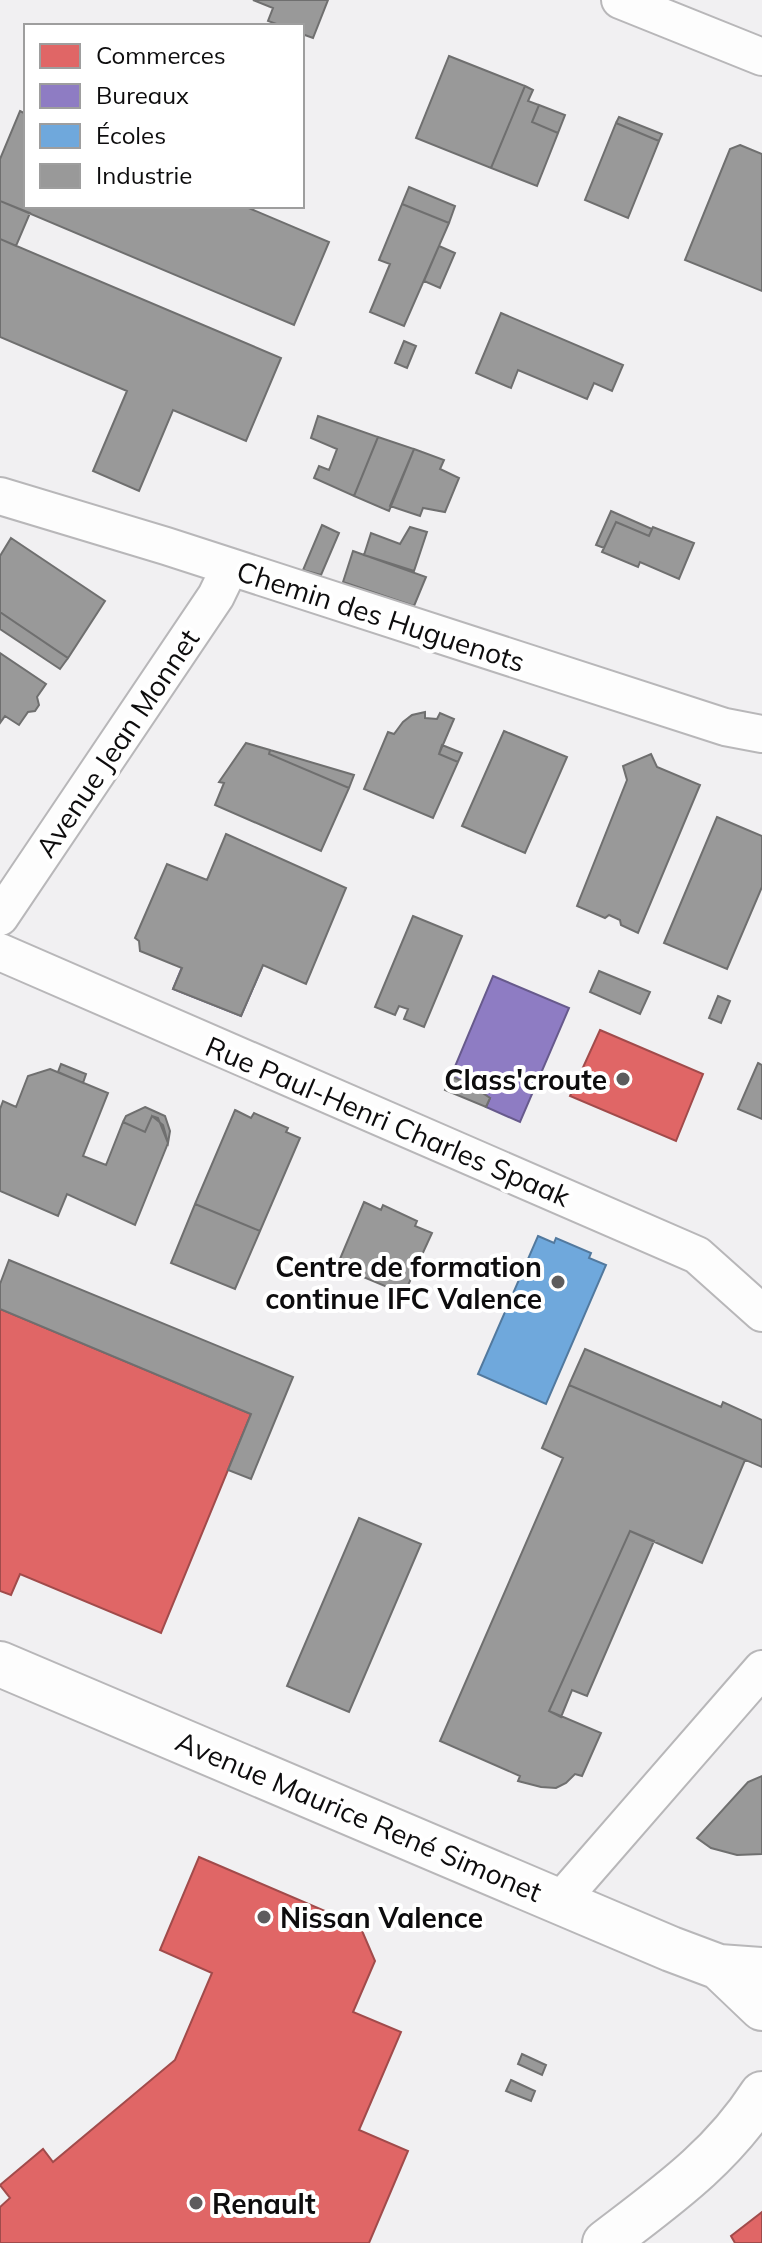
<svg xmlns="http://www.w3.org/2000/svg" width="762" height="2243" font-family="Mulish,sans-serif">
	<rect width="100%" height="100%" fill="#f1f0f2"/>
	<path fill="#e06666" stroke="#a14b4b" stroke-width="2" d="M 600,1030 L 703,1074 L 676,1141 L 570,1096 Z
		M 0,1309 L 251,1414 L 161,1633 L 20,1574 L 11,1595 L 0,1591 Z
		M 199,1857 L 360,1926 L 375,1961 L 353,2012 L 401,2032 L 359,2130 L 408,2151 L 369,2243 L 0,2243 L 0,2207 L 10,2198 L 0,2185 L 43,2149 L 53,2162 L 175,2060 L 212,1973 L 160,1950 Z
		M 762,2212 L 762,2243 L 735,2243 L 731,2236 Z"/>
	<path fill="#8e7cc3" stroke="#675a8c" stroke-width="2" d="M 194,938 L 263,965 L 241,1016 L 173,989 Z
		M 493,976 L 569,1008 L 520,1122 L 486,1107 L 490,1098 L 472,1086 L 451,1076 Z"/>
	<path fill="#6fa8dc" stroke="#52799e" stroke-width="2" d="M 538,1236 L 554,1243 L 556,1238 L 591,1253 L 589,1258 L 606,1265 L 546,1404 L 478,1374 Z"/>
	<path fill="#999" stroke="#6f6f6f" stroke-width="2" d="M 253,0 L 328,0 L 313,38 L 302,34 L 302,26 L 282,26 L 268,21 L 273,8 Z
		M 449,56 L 525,86 L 491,168 L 416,138 Z
		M 525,86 L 533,90 L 528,101 L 539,105 L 532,122 L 558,133 L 537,186 L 491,168 Z
		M 539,105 L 565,115 L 558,133 L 532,122 Z
		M 20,111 L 26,114 L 26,206 L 244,206 L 329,242 L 294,325 L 0,201 L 0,159 Z
		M 619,117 L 662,134 L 659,141 L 616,123 Z
		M 616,123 L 659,141 L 628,218 L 585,200 Z
		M 740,145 L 762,154 L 762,291 L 685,260 L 730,149 Z
		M 409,187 L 455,206 L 449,223 L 402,204 Z
		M 0,201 L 30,213 L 16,246 L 0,239 Z
		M 402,204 L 449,223 L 404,326 L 370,312 L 390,264 L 379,260 Z
		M 0,239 L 281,358 L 246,441 L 173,410 L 139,491 L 93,471 L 127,391 L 0,337 Z
		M 439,246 L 455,253 L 440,288 L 424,281 Z
		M 501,313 L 623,365 L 612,391 L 594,383 L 587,399 L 518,370 L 511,388 L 476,373 Z
		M 404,341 L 416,346 L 407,368 L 395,363 Z
		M 318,416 L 378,437 L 354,496 L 314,478 L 319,466 L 329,470 L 337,449 L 311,438 Z
		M 378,437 L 414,449 L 389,511 L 354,496 Z
		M 414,449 L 444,460 L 440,469 L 459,478 L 445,512 L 423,508 L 420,516 L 390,506 Z
		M 611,511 L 652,529 L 649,536 L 616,522 L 604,548 L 596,545 Z
		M 616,522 L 649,536 L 653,527 L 694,543 L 679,579 L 640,562 L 638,567 L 602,552 Z
		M 322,525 L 339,533 L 321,575 L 303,570 Z
		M 410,527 L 427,532 L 414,571 L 364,555 L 371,533 L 400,544 Z
		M 11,538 L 105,601 L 68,658 L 0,612 L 0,556 Z
		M 353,551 L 426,577 L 414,606 L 343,582 Z
		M 0,612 L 68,658 L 60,669 L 0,629 Z
		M 0,653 L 46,684 L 37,697 L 39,705 L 35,711 L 28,712 L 19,725 L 5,716 L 0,723 Z
		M 425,712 L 425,718 L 437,719 L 440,713 L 454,719 L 439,754 L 458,762 L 433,818 L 364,789 L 388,732 L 394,734 L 403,722 L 412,715 Z
		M 504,731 L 567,757 L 525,853 L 462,826 Z
		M 246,743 L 270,750 L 269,754 L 349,788 L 321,851 L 215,805 L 224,783 L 219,782 Z
		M 442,745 L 462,753 L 458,762 L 439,754 Z
		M 270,750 L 354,775 L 349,788 L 269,754 Z
		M 651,754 L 657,767 L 700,785 L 638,933 L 621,925 L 620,920 L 609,915 L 605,918 L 577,906 L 627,780 L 623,766 Z
		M 717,817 L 762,836 L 762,887 L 727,969 L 664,943 Z
		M 226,834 L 346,888 L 306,984 L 263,965 L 241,1016 L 173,989 L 182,968 L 140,951 L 139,941 L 135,938 L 167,864 L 207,880 Z
		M 413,916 L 462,936 L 424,1027 L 404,1019 L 408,1009 L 399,1006 L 395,1015 L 375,1007 Z
		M 599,971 L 650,992 L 640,1014 L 590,992 Z
		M 718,996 L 730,1001 L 721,1023 L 709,1018 Z
		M 758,1063 L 762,1065 L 762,1119 L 738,1109 Z
		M 61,1064 L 86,1074 L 83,1083 L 58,1072 Z
		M 50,1069 L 108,1093 L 83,1156 L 106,1165 L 123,1122 L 145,1132 L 152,1116 L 163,1125 L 168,1143 L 135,1225 L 67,1194 L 58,1216 L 0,1191 L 0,1109 L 3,1101 L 16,1107 L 28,1076 Z
		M 451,1076 L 472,1086 L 490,1098 L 486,1107 L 445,1090 Z
		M 145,1107 L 165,1116 L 170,1131 L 168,1143 L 158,1118 L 152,1116 L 145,1132 L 123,1122 L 126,1116 Z
		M 235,1110 L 251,1118 L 254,1113 L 288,1128 L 286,1132 L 300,1138 L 260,1231 L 195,1204 Z
		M 364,1202 L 381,1210 L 383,1205 L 417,1221 L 415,1226 L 432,1233 L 404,1294 L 337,1266 Z
		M 195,1204 L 260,1231 L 235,1289 L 171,1263 Z
		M 9,1260 L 293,1377 L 251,1479 L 228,1470 L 251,1414 L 0,1309 L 0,1284 Z
		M 585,1349 L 721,1407 L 723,1402 L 762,1420 L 762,1467 L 569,1385 Z
		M 569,1385 L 745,1460 L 702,1563 L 630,1531 L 549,1711 L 601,1733 L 582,1776 L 575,1774 L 566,1783 L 556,1788 L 541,1787 L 518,1781 L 520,1776 L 440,1741 L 563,1458 L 542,1448 Z
		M 359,1518 L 421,1544 L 349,1712 L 287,1686 Z
		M 630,1531 L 654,1541 L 587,1696 L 572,1690 L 561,1717 L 549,1711 Z
		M 762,1776 L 762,1854 L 737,1855 L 711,1848 L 697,1838 L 748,1782 Z
		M 522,2054 L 546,2065 L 542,2075 L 518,2064 Z
		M 511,2080 L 535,2091 L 531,2101 L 506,2091 Z"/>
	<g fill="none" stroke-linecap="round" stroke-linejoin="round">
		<g stroke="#b8b7b9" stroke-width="40">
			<path id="minor" d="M 620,0 L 762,57
				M 0,496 L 166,546 L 725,727 L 762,734
				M 0,917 L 216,596 L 230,567
				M 0,952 L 697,1255 L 762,1313
				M 560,1901 L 762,1669"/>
		</g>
		<g stroke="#b8b7b9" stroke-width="48">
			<path id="tertiary" d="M 0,1664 L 671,1949 L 719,1967 L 762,1970
				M 719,1967 L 762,2008"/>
		</g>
		<g stroke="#b8b7b9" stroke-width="48">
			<path id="secondary" d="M 605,2243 C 665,2197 721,2158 762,2094"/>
		</g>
		<use href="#minor" stroke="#fdfdfd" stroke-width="36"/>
		<use href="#tertiary" stroke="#fdfdfd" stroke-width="44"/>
		<use href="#secondary" stroke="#fdfdfd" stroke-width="44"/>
	</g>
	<g fill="#5d5c5d" stroke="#fff" stroke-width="3">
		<circle cx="623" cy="1079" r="8"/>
		<circle cx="558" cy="1282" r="8"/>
		<circle cx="264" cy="1917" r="8"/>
		<circle cx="196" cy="2203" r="8"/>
	</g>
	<g text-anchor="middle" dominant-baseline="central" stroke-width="8" stroke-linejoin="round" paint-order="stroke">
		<g font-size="28" fill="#0d0c0d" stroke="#fff">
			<text transform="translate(381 616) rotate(18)">Chemin des Huguenots</text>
			<text transform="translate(117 743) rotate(-56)">Avenue Jean Monnet</text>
			<text transform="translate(388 1121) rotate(23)">Rue Paul-Henri Charles Spaak</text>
			<text transform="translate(359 1816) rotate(23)">Avenue Maurice René Simonet</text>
		</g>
		<g font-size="28" font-weight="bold" fill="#0d0c0d" stroke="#fff" text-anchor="end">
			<text x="607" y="1079">Class'croute</text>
			<text x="542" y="1266">Centre de formation<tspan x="542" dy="32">continue IFC Valence</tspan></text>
			<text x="280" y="1917" text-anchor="start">Nissan Valence</text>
			<text x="212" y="2203" text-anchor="start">Renault</text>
		</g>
	</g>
	<rect x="24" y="24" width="280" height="184" fill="#ffffff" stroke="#9e9e9e" stroke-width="2"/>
	<rect x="40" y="44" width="40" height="24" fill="#e06666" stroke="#9e9e9e" stroke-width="2"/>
	<text x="96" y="64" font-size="24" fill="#0d0c0d">Commerces</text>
	<rect x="40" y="84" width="40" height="24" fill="#8e7cc3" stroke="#9e9e9e" stroke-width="2"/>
	<text x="96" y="104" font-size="24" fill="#0d0c0d">Bureaux</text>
	<rect x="40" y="124" width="40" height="24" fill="#6fa8dc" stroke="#9e9e9e" stroke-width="2"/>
	<text x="96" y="144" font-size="24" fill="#0d0c0d">Écoles</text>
	<rect x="40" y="164" width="40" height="24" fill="#999999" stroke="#9e9e9e" stroke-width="2"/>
	<text x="96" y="184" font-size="24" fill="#0d0c0d">Industrie</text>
</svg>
